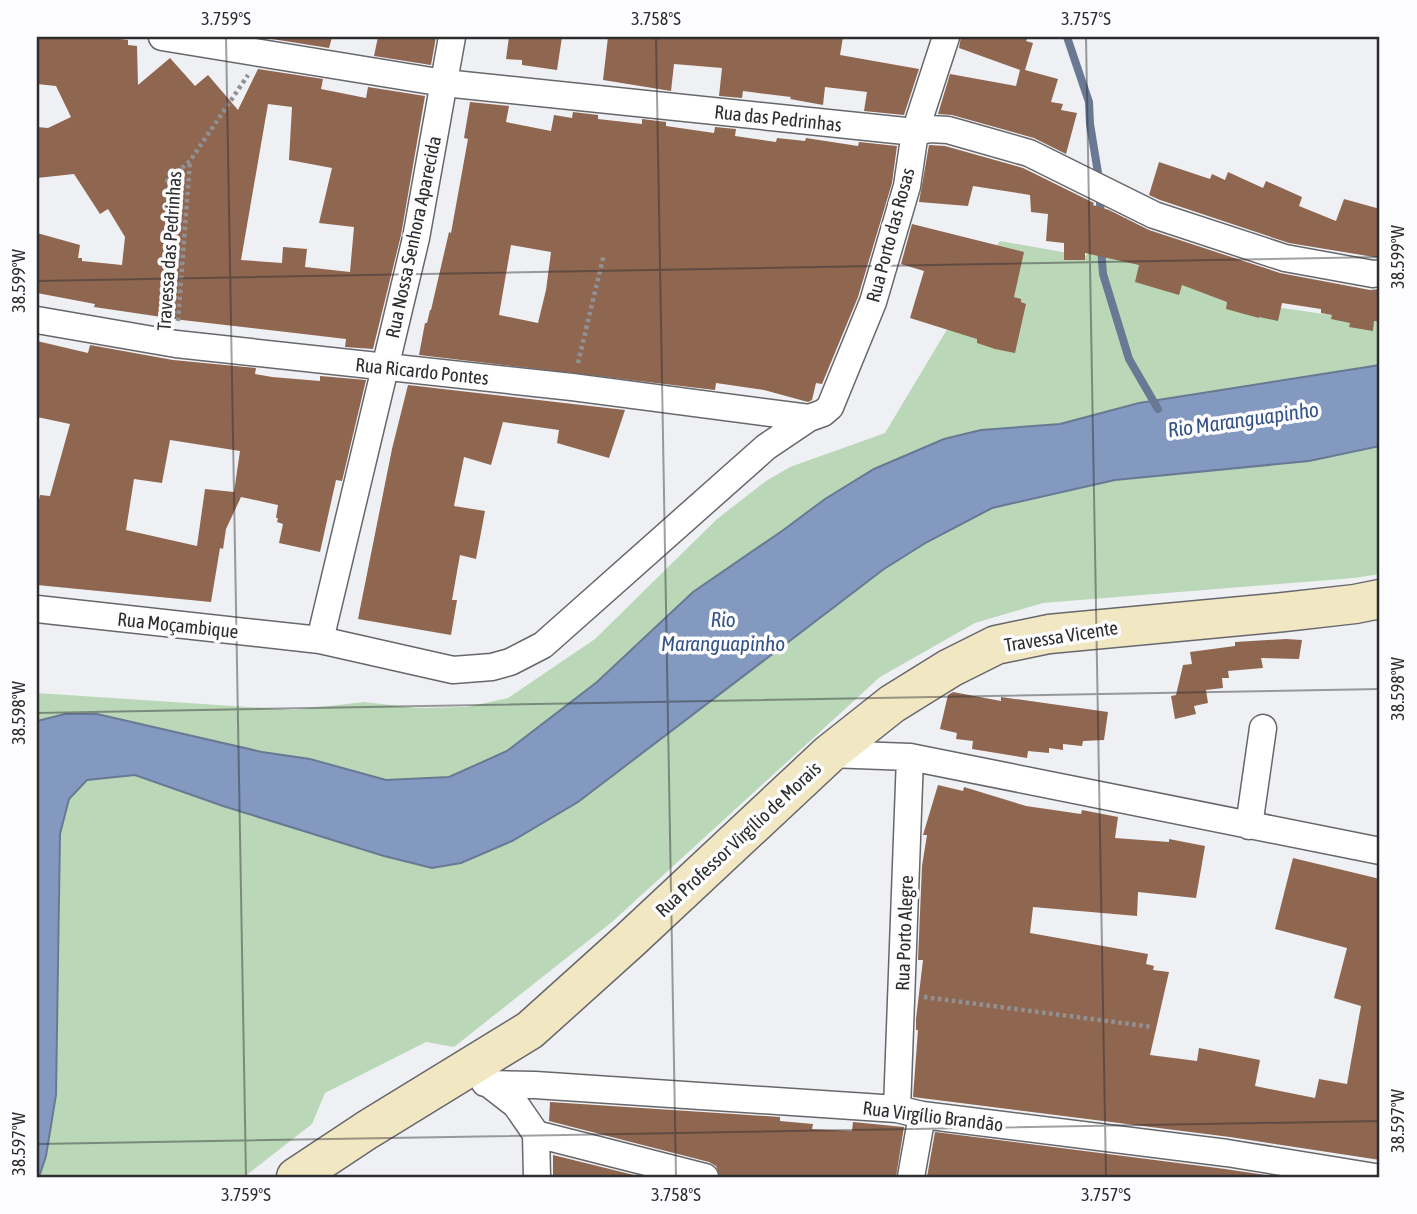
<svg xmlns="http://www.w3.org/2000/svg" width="1417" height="1214" font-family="'Asap Condensed',sans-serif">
	<rect width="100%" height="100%" fill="#eff0f4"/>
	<path fill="#bad8b8" d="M 1119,224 L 1234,301 L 1380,322 L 1380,365 L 1139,403 L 1060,424 L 981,430 L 944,439 L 874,469 L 825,499 L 782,531 L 693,592 L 597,682 L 507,751 L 449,777 L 386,780 L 310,759 L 262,752 L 148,725 L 65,714 L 37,721 L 37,693 L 294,710 L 364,702 L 416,708 L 467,707 L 508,698 L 595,639 L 717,519 L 766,481 L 790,467 L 885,433 L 1000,241 L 1085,256 Z
		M 1380,446 L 1380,574 L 1354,578 L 1043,603 L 975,623 L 880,677 L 612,922 L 454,1047 L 426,1042 L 325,1093 L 312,1124 L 244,1177 L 39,1177 L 46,1156 L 56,1095 L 60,834 L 69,798 L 88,780 L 135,775 L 223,806 L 384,856 L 406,862 L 461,863 L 512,841 L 884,569 L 927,542 L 992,508 L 1115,480 L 1309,461 Z"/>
	<path fill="#8399bf" stroke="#697994" stroke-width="2" d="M 1380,365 L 1380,446 L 1309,461 L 1115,480 L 992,508 L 927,542 L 884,569 L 578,802 L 512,841 L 461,863 L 432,868 L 384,856 L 223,806 L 135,775 L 87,780 L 69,799 L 60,834 L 56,1095 L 46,1156 L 39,1177 L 37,1177 L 37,721 L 65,714 L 97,714 L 262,752 L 310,759 L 386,780 L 449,777 L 507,751 L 597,682 L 693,592 L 782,531 L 825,499 L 874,469 L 944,439 L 981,430 L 1060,424 L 1139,403 Z"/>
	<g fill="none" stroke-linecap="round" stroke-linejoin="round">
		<path stroke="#697994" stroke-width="8" d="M 1067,37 L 1089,102 L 1090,124 L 1098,173 L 1101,218
			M 1101,248 L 1103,274 L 1129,359 L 1158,409"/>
	</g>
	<path fill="#8f6650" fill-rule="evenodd" d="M 37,37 L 104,37 L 128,40 L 128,45 L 137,46 L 138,85 L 170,58 L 195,86 L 208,75 L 238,110 L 258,69 L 323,79 L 321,89 L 366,98 L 368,87 L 425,96 L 401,235 L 373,349 L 345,347 L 346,339 L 182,320 L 94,307 L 95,304 L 37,293 L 37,233 L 80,245 L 78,258 L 82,258 L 82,261 L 122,265 L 125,237 L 108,209 L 100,214 L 74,174 L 37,178 L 37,127 L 48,128 L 71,117 L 56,86 L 37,84 ZM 268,104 L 292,107 L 289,160 L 332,168 L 319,223 L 354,227 L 350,272 L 305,267 L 307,249 L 283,247 L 282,263 L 241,260 Z
		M 273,37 L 332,37 L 329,48 L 272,39 Z
		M 378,37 L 436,37 L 431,65 L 374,56 Z
		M 509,37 L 562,37 L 557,70 L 522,65 L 522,60 L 506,59 Z
		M 608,37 L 843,37 L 840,55 L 919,69 L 904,115 L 864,111 L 867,92 L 825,87 L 823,105 L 790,99 L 791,97 L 743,91 L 742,98 L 719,96 L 722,68 L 674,64 L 671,91 L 603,80 Z
		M 961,37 L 1028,37 L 1026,41 L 1033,43 L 1025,70 L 1058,79 L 1051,102 L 1063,104 L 1061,110 L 1077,113 L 1066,154 L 1034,138 L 952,115 L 938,114 L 950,74 L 1016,86 L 1020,70 L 959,48 Z
		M 470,102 L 509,106 L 506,122 L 551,131 L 554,115 L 572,118 L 573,112 L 598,115 L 598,119 L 642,124 L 642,119 L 666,122 L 666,126 L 714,133 L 715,127 L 736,129 L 735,136 L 776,142 L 777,138 L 805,141 L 806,138 L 858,146 L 859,142 L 897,146 L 892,183 L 858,297 L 822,384 L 816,383 L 812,400 L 808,402 L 764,390 L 716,383 L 715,390 L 419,355 L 425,323 L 427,323 L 430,310 L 431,310 L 449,232 L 451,233 L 468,139 L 464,138 ZM 511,245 L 551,252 L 546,290 L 538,323 L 499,315 Z
		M 929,145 L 945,146 L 1023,168 L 1094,203 L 1093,205 L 1109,210 L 1149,230 L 1280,273 L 1370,290 L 1380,289 L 1380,322 L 1374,321 L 1373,331 L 1349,327 L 1350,323 L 1331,319 L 1332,315 L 1321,313 L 1321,309 L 1282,303 L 1278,321 L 1259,317 L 1259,318 L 1226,309 L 1227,302 L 1182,285 L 1179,295 L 1135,282 L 1139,265 L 1085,253 L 1085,260 L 1064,260 L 1064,243 L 1046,241 L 1048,214 L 1031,212 L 1030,195 L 973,186 L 968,206 L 919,202 Z
		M 1159,162 L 1210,179 L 1212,174 L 1225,180 L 1228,172 L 1263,188 L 1266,181 L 1302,197 L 1299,206 L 1336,221 L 1344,199 L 1380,209 L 1380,258 L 1289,243 L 1160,200 L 1149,195 Z
		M 912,224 L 1024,252 L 1014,297 L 1021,299 L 1021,302 L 1026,304 L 1015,353 L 995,349 L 977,343 L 977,339 L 910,318 L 924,271 L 901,264 Z
		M 37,341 L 88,353 L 90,345 L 173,360 L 256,368 L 255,374 L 272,377 L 320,381 L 320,376 L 366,380 L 342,481 L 336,480 L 320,552 L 279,543 L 283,524 L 277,522 L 278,518 L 276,518 L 278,505 L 241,497 L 226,529 L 223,549 L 220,548 L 211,602 L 37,585 L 37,510 L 40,495 L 50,496 L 70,424 L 37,417 ZM 170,440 L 240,451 L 234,492 L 205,489 L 197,546 L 126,530 L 134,479 L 162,483 Z
		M 408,385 L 625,410 L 609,458 L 557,443 L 559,430 L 503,422 L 491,465 L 464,457 L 454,506 L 485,511 L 476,559 L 460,555 L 452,600 L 457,600 L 451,635 L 358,619 L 392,449 Z
		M 1286,639 L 1302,640 L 1299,659 L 1261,658 L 1263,668 L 1228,671 L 1229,678 L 1222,678 L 1223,688 L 1206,690 L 1208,703 L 1194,706 L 1196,714 L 1175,719 L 1171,696 L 1176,695 L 1183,665 L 1192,664 L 1190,652 L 1235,646 L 1235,642 Z
		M 953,692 L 1001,701 L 1001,697 L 1108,712 L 1104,740 L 1083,741 L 1082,746 L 1063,744 L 1063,750 L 1049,748 L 1049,753 L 1028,751 L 1027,758 L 972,749 L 973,741 L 956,739 L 957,733 L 940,729 L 948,695 Z
		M 938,785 L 963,791 L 964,787 L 1026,806 L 1081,814 L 1082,810 L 1118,817 L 1115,838 L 1169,842 L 1169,839 L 1205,846 L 1196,898 L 1138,892 L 1137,916 L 1033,907 L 1030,933 L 1148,954 L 1146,964 L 1154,966 L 1153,970 L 1169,972 L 1150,1055 L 1197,1061 L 1199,1048 L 1260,1060 L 1255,1086 L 1315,1098 L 1319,1079 L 1347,1084 L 1361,1006 L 1334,998 L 1347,948 L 1275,929 L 1293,858 L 1380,879 L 1380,1160 L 1230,1137 L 913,1097 L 918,1030 L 916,1030 L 916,1019 L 923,960 L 918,960 L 922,866 L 927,835 L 923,835 Z
		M 550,1102 L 780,1117 L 780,1121 L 813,1124 L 812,1129 L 852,1131 L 853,1122 L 904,1127 L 896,1177 L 720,1177 L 716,1166 L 709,1162 L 549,1121 Z
		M 935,1132 L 1225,1169 L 1278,1177 L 927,1177 Z
		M 553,1155 L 642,1177 L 553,1177 Z"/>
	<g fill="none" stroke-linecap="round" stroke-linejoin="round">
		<g stroke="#67676b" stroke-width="29">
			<path id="street" d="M 162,37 L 444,83 L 915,132 L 930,129 L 948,130 L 1029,153 L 1154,215 L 1285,258 L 1373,274 L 1380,273
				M 37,320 L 176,344 L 572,387 L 809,418
				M 37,609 L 320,640 L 453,670 L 492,667 L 510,662 L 543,645 L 766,447 L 809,418 L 823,413 L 830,407 L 873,302 L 907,186 L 915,132 L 946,37
				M 320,640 L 416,238 L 452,37
				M 829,754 L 910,757 L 1380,851
				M 1249,826 L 1263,728
				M 485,1083 L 489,1084 L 516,1105 L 536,1134 L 537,1177
				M 489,1084 L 535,1085 L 897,1109 L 922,1115 L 1227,1153 L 1375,1177
				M 897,1109 L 910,757
				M 536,1134 L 705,1177
				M 911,1177 L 922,1115"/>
		</g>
		<g stroke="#67676b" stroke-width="41">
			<path id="secondary" d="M 296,1177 L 367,1130 L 530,1030 L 630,940 L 829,754 L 892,704 L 950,668 L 996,645 L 1049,634 L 1284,612 L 1355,604 L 1380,599"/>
		</g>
		<path stroke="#919194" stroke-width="4.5" stroke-dasharray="3.5 3.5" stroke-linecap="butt" d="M 166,182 L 190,161 L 248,75
			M 178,321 L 190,161
			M 578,363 L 604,254
			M 924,997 L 1153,1027"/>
		<use href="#street" stroke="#fff" stroke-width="26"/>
		<use href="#secondary" stroke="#f1e7c3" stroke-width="38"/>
	</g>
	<path fill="none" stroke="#2d2d2e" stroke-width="2" stroke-opacity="0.45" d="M 226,37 L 246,1177M 656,37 L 676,1177M 1086,37 L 1106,1177M 37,281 L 1380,257M 37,713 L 1380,689M 37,1144 L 1380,1121"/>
	<g text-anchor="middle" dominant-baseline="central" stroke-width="7" stroke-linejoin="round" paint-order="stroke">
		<g font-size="19" fill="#2d2d2e" stroke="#fdfdff">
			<text transform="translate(778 118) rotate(6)">Rua das Pedrinhas</text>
			<text transform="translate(890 235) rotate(-75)">Rua Porto das Rosas</text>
			<text transform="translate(413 237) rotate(-78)">Rua Nossa Senhora Aparecida</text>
			<text transform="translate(169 251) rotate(-86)">Travessa das Pedrinhas</text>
			<text transform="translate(422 371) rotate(6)">Rua Ricardo Pontes</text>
			<text transform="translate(178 625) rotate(6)">Rua Moçambique</text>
			<text transform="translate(1061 636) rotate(-9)">Travessa Vicente</text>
			<text transform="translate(738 839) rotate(-43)">Rua Professor Virgílio de Morais</text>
			<text transform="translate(904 933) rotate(-88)">Rua Porto Alegre</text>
			<text transform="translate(933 1116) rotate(7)">Rua Virgílio Brandão</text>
		</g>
		<g font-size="21" font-style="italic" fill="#355386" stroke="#fdfdff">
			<text transform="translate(1243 419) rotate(-8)">Rio Maranguapinho</text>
			<text x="723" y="619">Rio<tspan x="723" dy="24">Maranguapinho</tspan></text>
		</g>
	</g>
	<rect width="1417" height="1214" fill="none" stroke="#fdfdff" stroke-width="77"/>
	<rect x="38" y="38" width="1340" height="1138" fill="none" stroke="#2d2d2e" stroke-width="2.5"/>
	<g font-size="18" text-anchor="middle" fill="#2d2d2e">
		<text x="226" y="25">3.759°S</text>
		<text x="656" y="25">3.758°S</text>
		<text x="1086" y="25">3.757°S</text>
		<text transform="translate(1398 257) rotate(-90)" y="6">38.599°W</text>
		<text transform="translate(19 281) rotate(-90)" y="6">38.599°W</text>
		<text transform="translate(1398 689) rotate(-90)" y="6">38.598°W</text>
		<text transform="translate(19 713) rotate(-90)" y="6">38.598°W</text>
		<text transform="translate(1398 1121) rotate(-90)" y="6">38.597°W</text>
		<text transform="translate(19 1144) rotate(-90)" y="6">38.597°W</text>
		<text x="246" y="1201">3.759°S</text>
		<text x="676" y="1201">3.758°S</text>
		<text x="1106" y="1201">3.757°S</text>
	</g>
</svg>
